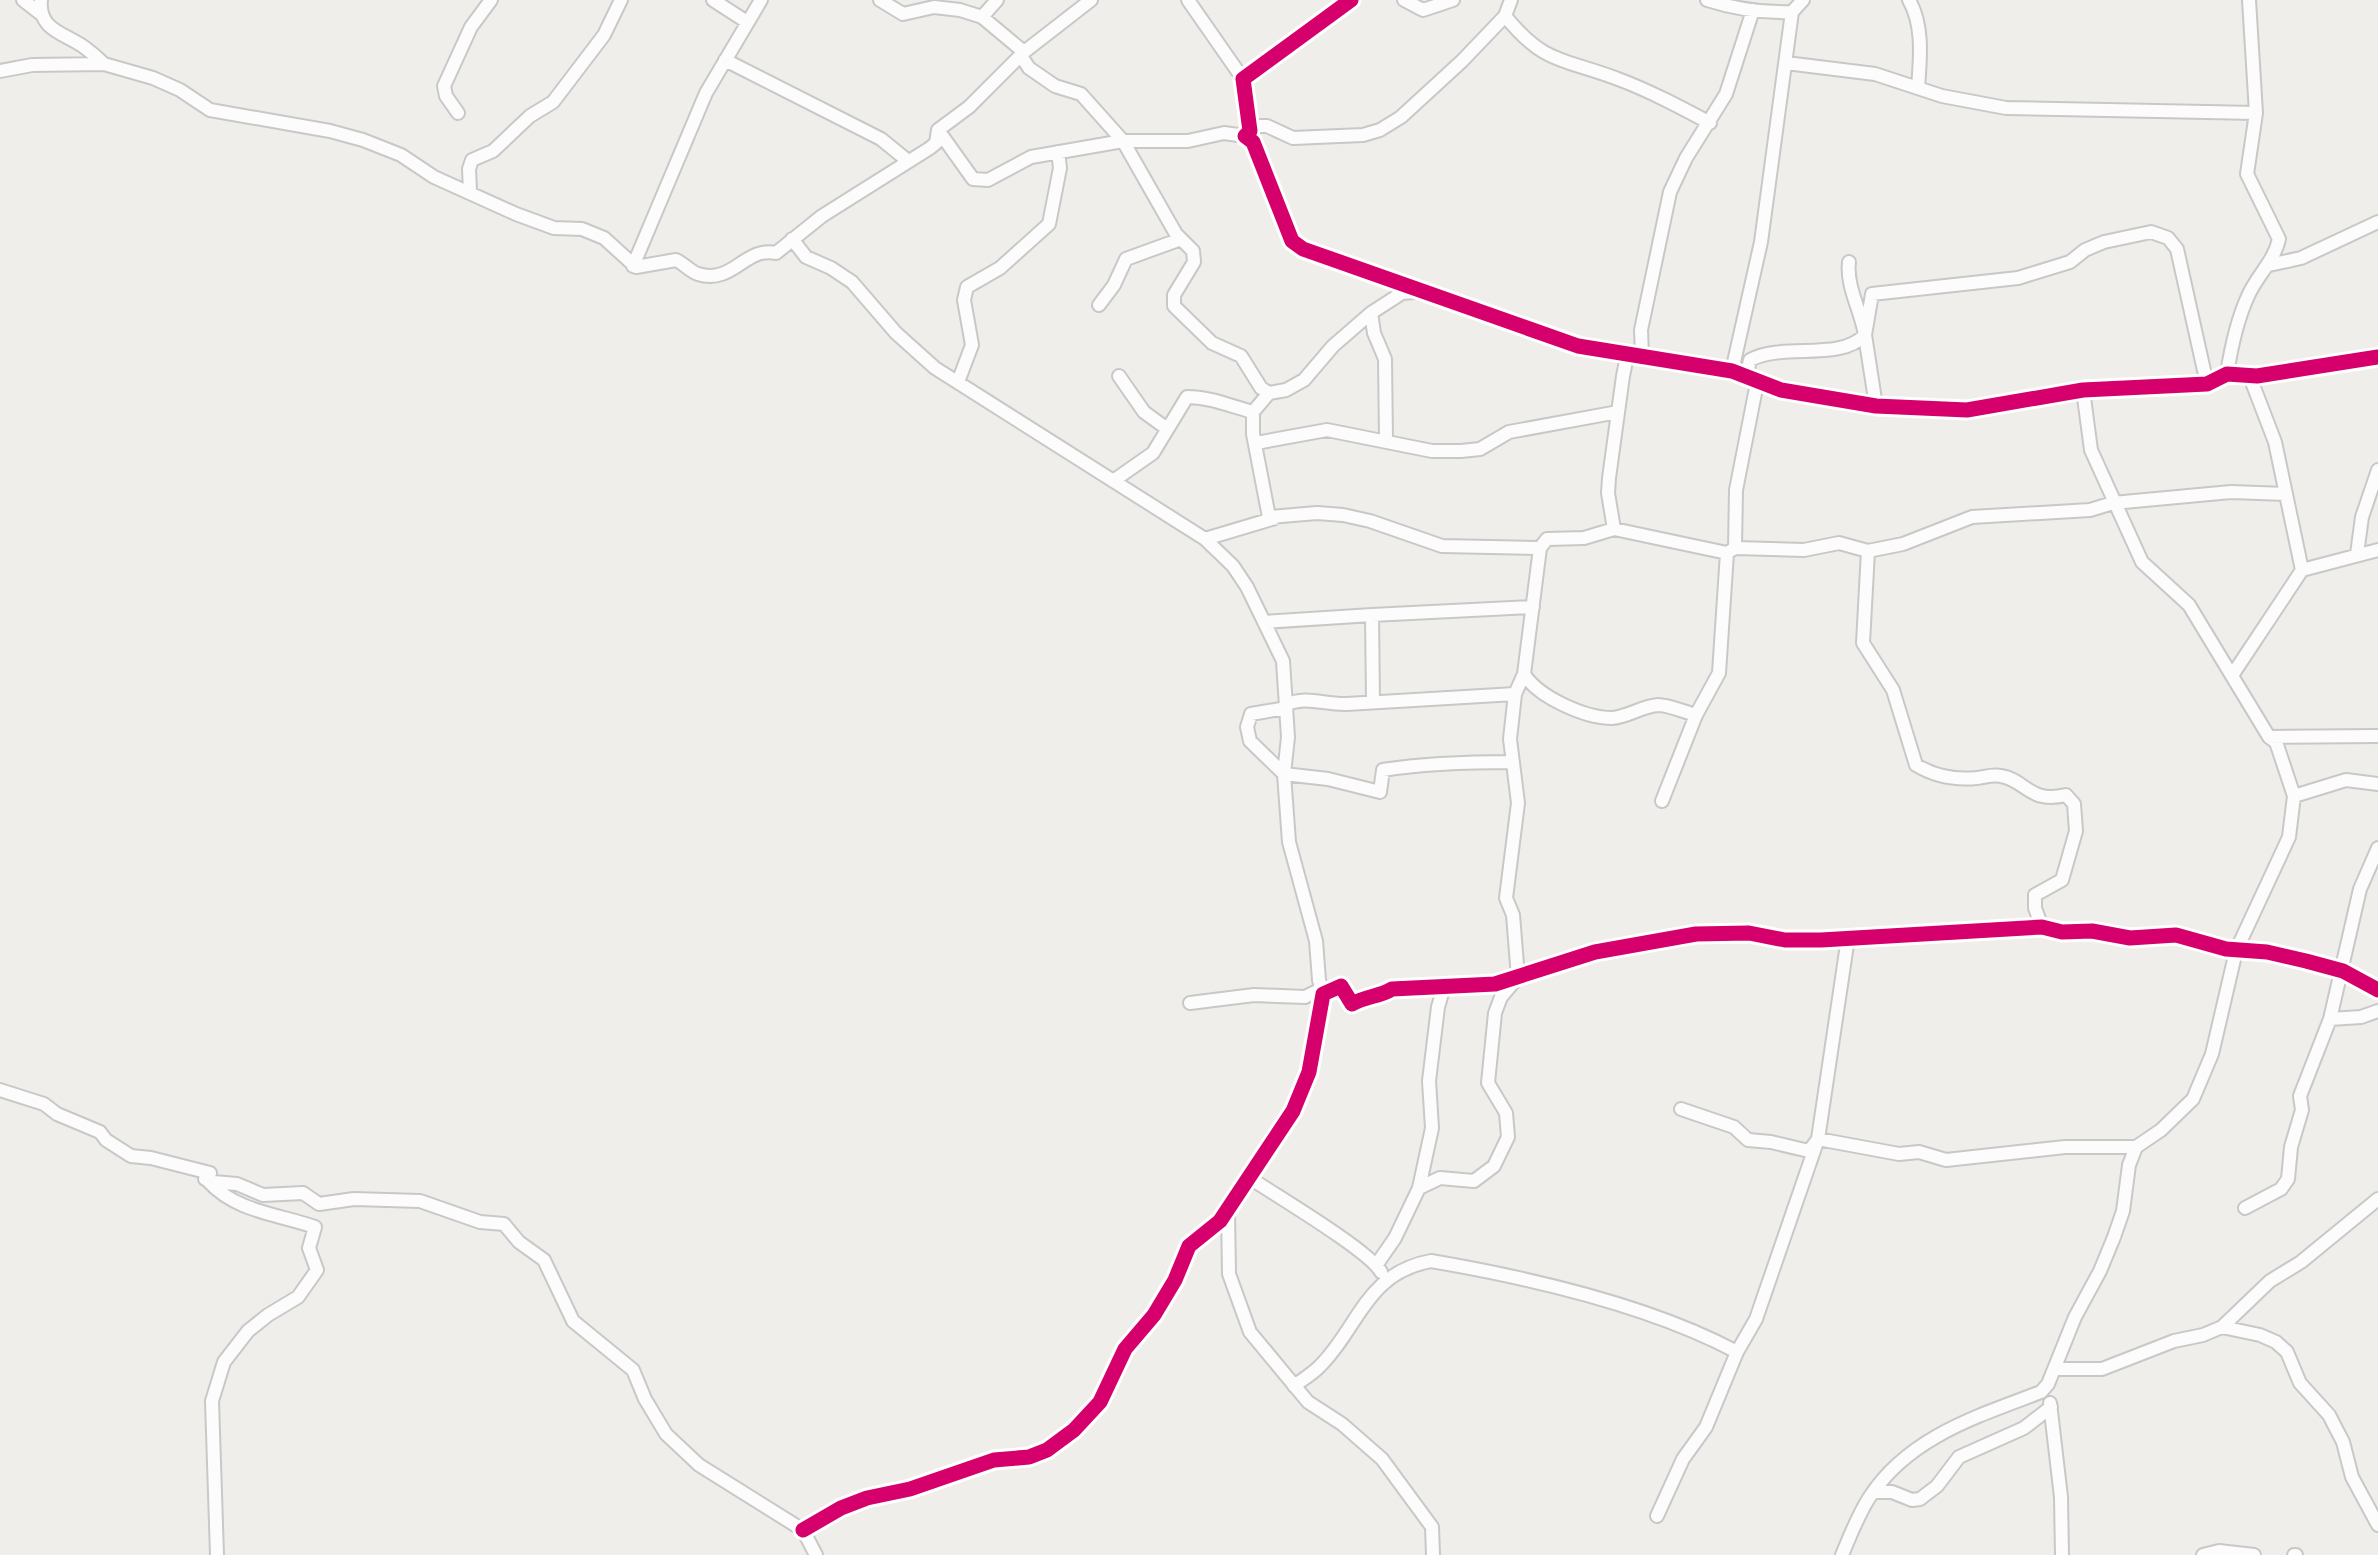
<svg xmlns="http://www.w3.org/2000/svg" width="2378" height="1555" font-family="'Noto Sans',sans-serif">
	<rect width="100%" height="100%" fill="#f0eeeb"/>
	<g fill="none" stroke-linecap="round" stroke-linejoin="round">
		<g stroke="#c9c8c7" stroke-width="16">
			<path id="minor" d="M 23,0 L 41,14
				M 41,0 C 38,30 64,33 84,47 C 91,52 98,58 104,64
				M 713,0 L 747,22
				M 880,0 L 903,14 L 934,7 L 960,10 L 982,17 L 1024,52
				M 1188,0 L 1243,79
				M 1351,0 L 1243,79 L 1250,131 L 1245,136 L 1253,142 L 1292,241 L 1303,249 L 1578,346 L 1732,371 L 1781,390 L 1876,406 L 1967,410 L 2083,390 L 2207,384 L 2227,374 L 2257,376 L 2378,357
				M 1404,0 L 1423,10 L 1453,0
				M 1707,0 C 1735,9 1763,13 1792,12 L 1803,0
				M 1909,0 C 1924,26 1920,60 1918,88
				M 1505,16 C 1545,65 1563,58 1618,79 C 1650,91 1680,107 1710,123
				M 982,17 L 997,0
				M 1021,56 L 1029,68 L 1055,86 L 1081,94 L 1123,141 L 1176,234 L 1193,251 L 1194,262 L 1174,295 L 1174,306 L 1212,343 L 1241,356 L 1261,388 L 1269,393
				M 725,60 L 881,139 L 908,161
				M 1786,63 L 1875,74 L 1942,96 L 2006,108 L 2256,113
				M 0,71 L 32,65 L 104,64 L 153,78 L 180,90 L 210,110 L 330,131 L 363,140 L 401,155 L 434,177 L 516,214 L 554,228 L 582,229 L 604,238 L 636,267 L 676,260 C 683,263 691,272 698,274 C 733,285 745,246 776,253 L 822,216 L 930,148 L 936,143 L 938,130 L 969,107 L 1024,52 L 1091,0
				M 458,113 L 446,96 L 444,86 L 471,27 L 491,0
				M 1249,126 L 1267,126 L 1293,138 L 1363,135 L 1380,130 L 1401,117 L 1462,61 L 1505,16 L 1511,0
				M 938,130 L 973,179 L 988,180 L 1031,157 L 1123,141 L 1188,141 L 1224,133 L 1245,136
				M 470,191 L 469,169 L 472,160 L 493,151 L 530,116 L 553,102 L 604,35 L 621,0
				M 792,239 L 806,257 L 831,268 L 852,282 L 896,333 L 935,368 L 1205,539 L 1233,566 L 1247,587 L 1283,661 L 1288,737 L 1284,774 L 1289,842 L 1316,941 L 1319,980 L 1323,994
				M 2269,265 L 2301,258 L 2378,222
				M 633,266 L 706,93 L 761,0
				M 1414,292 L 1402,293 L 1371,313 L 1333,346 L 1304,380 L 1286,390 L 1269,393 L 1253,412 L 1253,434 L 1269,517 L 1317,513 L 1343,515 L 1370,521 L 1442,546 L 1540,548 L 1547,539 L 1584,538 L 1614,529 L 1727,553 L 1735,548 L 1804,550 L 1839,543 L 1868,551 L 1903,544 L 1972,517 L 2090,510 L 2113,503 L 2231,492 L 2286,494
				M 1099,305 L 1114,285 L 1126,259 L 1181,239
				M 1371,313 L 1374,333 L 1385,359 L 1386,440
				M 1642,356 L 1641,330 L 1670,192 L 1686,158 L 1726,94 L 1753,10
				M 1732,371 L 1761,242 L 1792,12
				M 1747,374 L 1750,360 C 1784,342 1839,362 1865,335 C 1861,310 1846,287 1849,262
				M 2227,374 C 2231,348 2237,320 2248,296 C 2257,275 2274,262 2279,239 L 2247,174 L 2256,113 L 2249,0
				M 1119,376 L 1144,412 L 1166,428
				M 2250,377 L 2275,442 L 2302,570
				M 958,382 L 972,345 L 964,300 L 967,287 L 1000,268 L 1049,224 L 1060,168 L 1058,152
				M 1876,406 L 1865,335 L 1872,294 L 2018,278 L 2070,262 L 2085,250 L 2104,242 L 2151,232 L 2168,238 L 2177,249 L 2207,384
				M 1256,443 L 1327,430 L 1432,451 L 1461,451 L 1480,449 L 1509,432 L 1618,412
				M 1113,481 L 1153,453 L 1187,397 C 1210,397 1230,406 1253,412
				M 1614,529 L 1608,493 L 1609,478 L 1623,376 L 1626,361 L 1633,355
				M 1205,539 L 1275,518
				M 1735,548 L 1736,490 L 1756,388 L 1763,383
				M 1868,551 L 1863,643 L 1893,690 L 1916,765 C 1934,776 1956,780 1977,778 C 1985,777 1993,774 2001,776 C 2026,780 2029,804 2066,795 L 2074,804 L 2076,831 L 2062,880 L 2035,895 L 2035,908 L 2042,927
				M 2357,554 L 2362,517 L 2378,470
				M 1264,622 L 1372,615
				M 1524,674 C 1538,697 1585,718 1612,718 C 1628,717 1642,706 1658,705 C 1669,705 1684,712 1696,715
				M 2233,674 L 2302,570 L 2378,550
				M 1373,701 L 1372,615 L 1533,607
				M 1285,705 C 1308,695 1323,705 1347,704 L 1515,694
				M 1286,708 L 1251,714 L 1247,727 L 1250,741 L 1284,774 L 1328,779 L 1380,792 L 1383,770 C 1426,763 1470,762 1513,762
				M 2269,737 L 2378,736
				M 2294,796 L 2346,780 L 2378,784
				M 1662,801 L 1696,715 L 1719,673 L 1727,553
				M 1190,1003 L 1254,995 L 1305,997 L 1321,989
				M 2330,1019 L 2361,1017 L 2378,1011
				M 0,1090 L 44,1104 L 57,1114 L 100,1132 L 106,1140 L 131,1156 L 151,1158 L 210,1173 L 205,1179 L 213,1182 L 237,1184 L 263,1195 L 303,1193 L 319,1204 L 354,1199 L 420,1201 L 480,1222 L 504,1224 L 519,1242 L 544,1260 L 573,1321 L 633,1370 L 645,1399 L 666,1434 L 699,1465 L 803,1530 L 816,1555
				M 1681,1109 L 1734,1127 L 1748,1140 L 1771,1142 L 1809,1151 L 1818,1139 L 1899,1154 L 1919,1152 L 1946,1160 L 2065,1147 L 2136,1147
				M 1250,1178 C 1275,1195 1370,1251 1381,1272
				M 209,1182 C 237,1212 278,1214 315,1227 L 309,1248 L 317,1270 L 298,1297 L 268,1315 L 248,1331 L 224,1362 L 212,1401 L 217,1555
				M 1419,1188 L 1432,1128 L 1429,1081 L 1438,1007 L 1444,987
				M 2245,1208 L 2281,1189 L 2288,1179 L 2291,1147 L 2302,1110 L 2300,1096 L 2330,1019 L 2360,889 L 2378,848
				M 1228,1211 L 1229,1274 L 1250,1332 L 1308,1402 L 1342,1424 L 1382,1459 L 1432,1527 L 1433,1555
				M 1377,1264 L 1395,1238 L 1419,1188 L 1440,1178 L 1474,1181 L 1494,1166 L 1508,1137 L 1506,1113 L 1488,1083 L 1495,1013 L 1501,997 L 1518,977 L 1513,915 L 1506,898 L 1518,803 L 1510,739 L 1515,694 L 1524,674 L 1540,548
				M 2222,1327 L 2260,1335 L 2276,1342 L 2287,1352 L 2300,1383 L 2329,1415 L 2343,1442 L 2352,1477 L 2378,1525
				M 2055,1369 L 2102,1369 L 2174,1341 L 2203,1335 L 2222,1327 L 2270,1281 L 2301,1262 L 2378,1199
				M 1294,1386 C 1302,1380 1312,1374 1319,1367 C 1359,1328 1365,1273 1431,1261 C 1530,1278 1649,1305 1737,1352
				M 2050,1403 L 2061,1497 L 2062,1555
				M 1873,1492 L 1892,1492 L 1912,1500 L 1920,1499 L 1937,1486 L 1959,1457 L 2024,1428 L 2051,1407
				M 1657,1516 L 1683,1459 L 1706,1427 L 1737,1352 L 1756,1319 L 1818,1139 L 1848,938
				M 803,1530 L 841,1508 L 867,1498 L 910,1489 L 994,1460 L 1029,1457 L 1047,1450 L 1074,1430 L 1100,1402 L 1125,1349 L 1154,1315 L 1175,1280 L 1189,1246 L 1220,1221 L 1293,1111 L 1309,1072 L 1323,994 L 1341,986 L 1352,1004 C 1366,996 1379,997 1392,989 L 1495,984 L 1595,952 L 1696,934 L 1749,933 L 1785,940 L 1821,940 L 2042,927 L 2062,932 L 2092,931 L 2130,938 L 2176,935 L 2226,949 L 2267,952 L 2306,961 L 2343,971 L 2378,990
				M 1842,1555 C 1850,1536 1858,1515 1869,1498 C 1908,1437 1978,1416 2041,1392 L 2048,1384 L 2075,1317 L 2100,1271 L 2114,1237 L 2123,1211 L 2129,1165 L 2136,1147 L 2161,1130 L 2193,1099 L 2212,1054 L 2236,951 L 2289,837 L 2294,796 L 2276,742 L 2269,737 L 2189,605 L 2142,562 L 2091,450 L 2083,390
				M 2203,1555 L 2219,1551 L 2254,1555
				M 2294,1555 L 2296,1555"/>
		</g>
		<use href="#minor" stroke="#fdfcfc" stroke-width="12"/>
		<g stroke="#fff" stroke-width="21">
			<path id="cycleway" d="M 1351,0 L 1243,79 L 1250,131 L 1245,136 L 1253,142 L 1292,241 L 1303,249 L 1578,346 L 1732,371 L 1781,390 L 1876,406 L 1967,410 L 2083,390 L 2207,384 L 2227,374 L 2257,376 L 2378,357
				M 803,1530 L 841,1508 L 867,1498 L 910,1489 L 994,1460 L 1029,1457 L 1047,1450 L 1074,1430 L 1100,1402 L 1125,1349 L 1154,1315 L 1175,1280 L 1189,1246 L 1220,1221 L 1293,1111 L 1309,1072 L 1323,994 L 1341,986 L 1352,1004 C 1366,996 1379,997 1392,989 L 1495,984 L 1595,952 L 1696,934 L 1749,933 L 1785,940 L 1821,940 L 2042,927 L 2062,932 L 2092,931 L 2130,938 L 2176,935 L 2226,949 L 2267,952 L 2306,961 L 2343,971 L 2378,990"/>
		</g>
		<use href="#cycleway" stroke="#d6006c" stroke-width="15"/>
	</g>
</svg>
